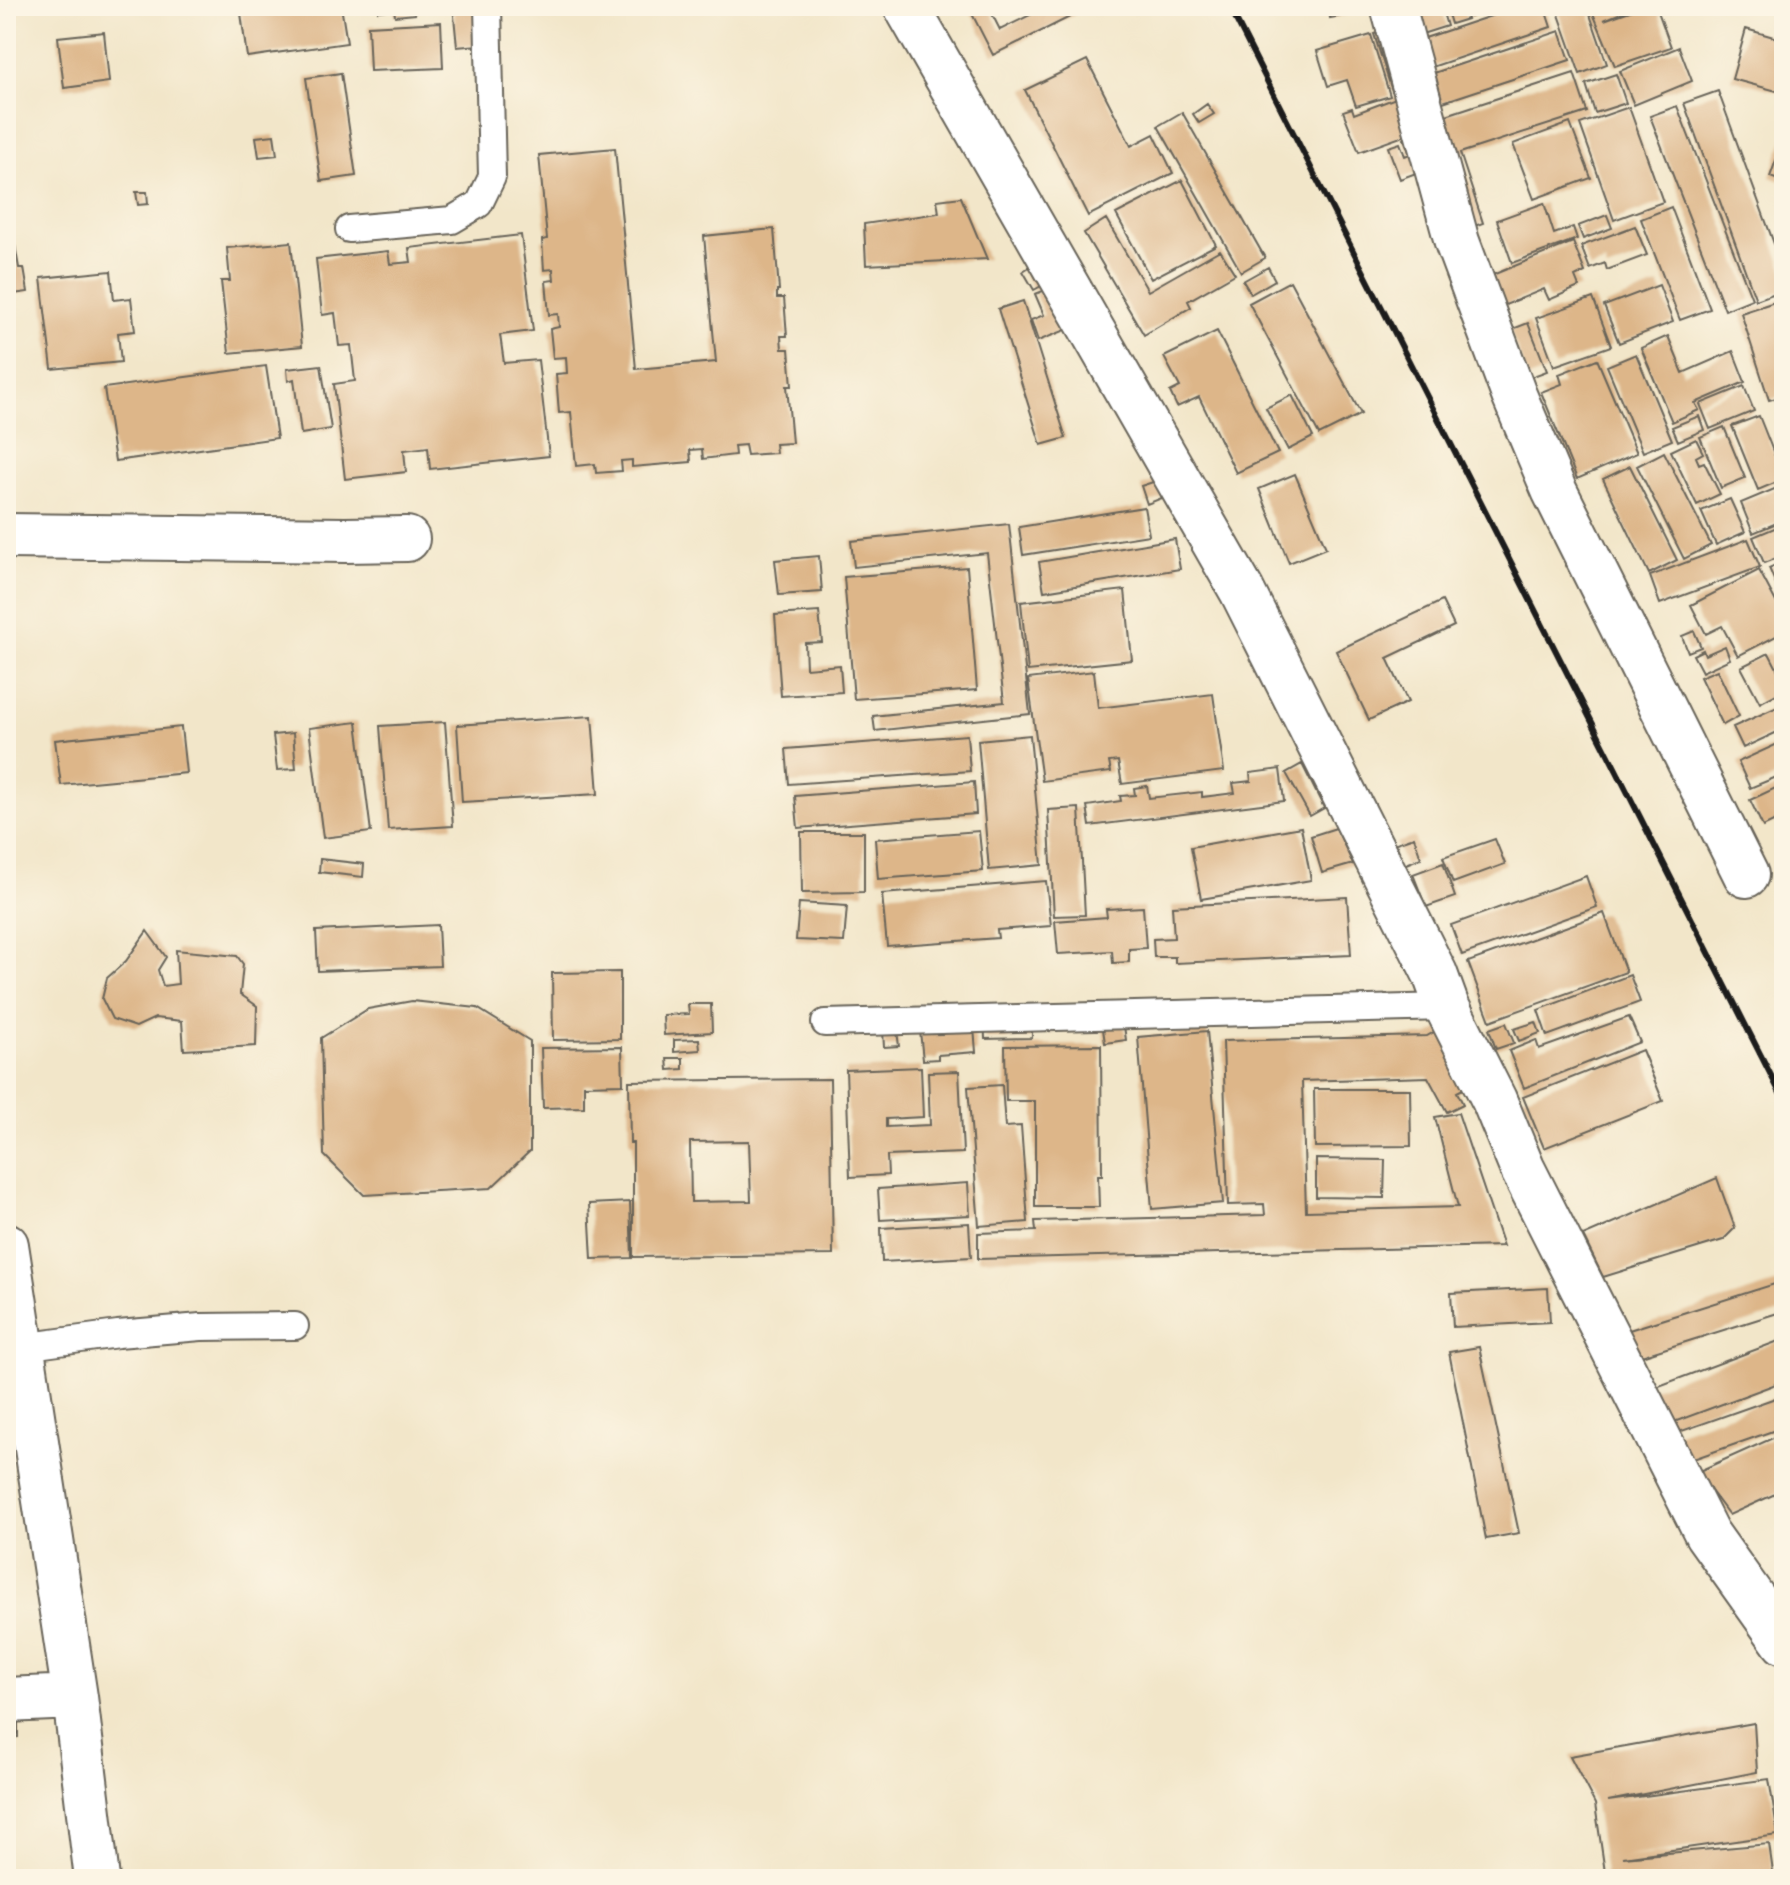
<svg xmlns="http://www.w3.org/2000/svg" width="1790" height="1885" font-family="Caveat,sans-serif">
	<rect width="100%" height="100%" fill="#fcf5e5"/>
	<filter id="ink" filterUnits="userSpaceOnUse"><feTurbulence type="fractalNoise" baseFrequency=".0125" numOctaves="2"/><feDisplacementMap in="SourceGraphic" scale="16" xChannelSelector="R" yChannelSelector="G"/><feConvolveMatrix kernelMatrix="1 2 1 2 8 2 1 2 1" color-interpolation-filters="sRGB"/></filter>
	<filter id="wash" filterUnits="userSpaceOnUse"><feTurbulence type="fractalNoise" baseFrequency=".006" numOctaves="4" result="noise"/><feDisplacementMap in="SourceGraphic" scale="32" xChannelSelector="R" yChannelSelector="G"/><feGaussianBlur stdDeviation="1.8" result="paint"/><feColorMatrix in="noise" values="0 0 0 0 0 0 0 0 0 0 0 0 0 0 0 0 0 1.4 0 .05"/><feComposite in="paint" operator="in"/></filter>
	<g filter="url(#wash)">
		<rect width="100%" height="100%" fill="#f2e6c9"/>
		<g id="blocks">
			<path fill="#ddb689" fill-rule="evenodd" d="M 240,6 L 341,6 L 347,43 L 247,57 Z
				M 378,6 L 414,6 L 415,14 L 395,16 L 394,9 L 378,11 Z
				M 453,6 L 474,6 L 479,45 L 457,47 Z
				M 968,6 L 988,6 L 1000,30 L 1048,6 L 1092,6 L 993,55 Z
				M 1328,6 L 1362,6 L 1363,12 L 1330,18 Z
				M 1413,6 L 1441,6 L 1447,26 L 1422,34 Z
				M 1450,6 L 1462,6 L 1467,19 L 1451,24 L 1446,7 Z
				M 1466,6 L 1481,6 L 1483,12 L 1470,17 Z
				M 1521,6 L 1544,6 L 1551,27 L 1429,68 L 1419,40 Z
				M 1556,6 L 1587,6 L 1607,64 L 1580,74 Z
				M 1590,6 L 1638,6 L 1604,20 L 1644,6 L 1656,6 L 1671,47 L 1615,66 Z
				M 441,22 L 443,68 L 370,71 L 368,26 Z
				M 1746,29 L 1784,40 L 1784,93 L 1732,79 Z
				M 1384,31 L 1402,87 L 1392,91 L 1374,34 Z
				M 1560,31 L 1570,60 L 1440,103 L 1431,74 Z
				M 104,32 L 109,82 L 64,88 L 58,37 Z
				M 1371,35 L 1390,96 L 1356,106 L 1347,80 L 1328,86 L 1317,51 Z
				M 1679,47 L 1692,81 L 1634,105 L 1620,71 Z
				M 1087,60 L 1131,146 L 1154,134 L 1173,173 L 1088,216 L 1025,90 Z
				M 341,73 L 356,176 L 321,181 L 306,78 Z
				M 1574,73 L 1587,112 L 1460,153 L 1483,223 L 1461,231 L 1425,122 Z
				M 1616,74 L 1626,103 L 1595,113 L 1586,84 Z
				M 1718,91 L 1784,271 L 1784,290 L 1756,300 L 1684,103 Z
				M 1401,96 L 1415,132 L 1359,152 L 1343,111 L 1352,108 L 1354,114 Z
				M 1207,104 L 1214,114 L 1199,123 L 1193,114 Z
				M 1677,106 L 1752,299 L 1725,310 L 1650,116 Z
				M 1629,107 L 1663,202 L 1614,220 L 1580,124 Z
				M 1182,112 L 1265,258 L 1241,272 L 1158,126 Z
				M 1570,123 L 1591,178 L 1534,199 L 1513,144 Z
				M 274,135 L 277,155 L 259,157 L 256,137 Z
				M 1413,135 L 1427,169 L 1400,179 L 1388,147 L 1400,143 L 1405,156 L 1410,154 L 1404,139 Z
				M 1784,138 L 1784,182 L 1770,177 Z
				M 615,148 L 636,369 L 716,362 L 704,236 L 774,229 L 779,290 L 777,290 L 777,298 L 784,298 L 787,336 L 781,336 L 782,349 L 789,349 L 792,386 L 787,386 L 792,443 L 775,444 L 776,453 L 747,455 L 745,445 L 734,446 L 735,455 L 703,459 L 702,449 L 690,450 L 691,462 L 632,467 L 632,460 L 621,461 L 622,471 L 596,473 L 595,464 L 576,466 L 571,412 L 559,413 L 556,374 L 567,373 L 566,357 L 553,358 L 550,329 L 559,327 L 558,314 L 549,315 L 546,281 L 554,280 L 553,269 L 544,270 L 542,240 L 547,239 L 539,155 Z
				M 1182,180 L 1216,245 L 1151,279 L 1116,214 Z
				M 136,192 L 147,192 L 148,204 L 138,205 Z
				M 961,197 L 987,259 L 866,265 L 864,224 L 939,213 L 937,200 Z
				M 1544,203 L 1554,234 L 1573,227 L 1577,239 L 1512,263 L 1497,220 Z
				M 1671,207 L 1710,309 L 1680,320 L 1641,219 Z
				M 1607,215 L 1612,228 L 1583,239 L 1578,226 Z
				M 1106,219 L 1148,291 L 1220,250 L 1235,274 L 1188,301 L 1191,307 L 1144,335 L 1084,233 Z
				M 1635,226 L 1647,255 L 1607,270 L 1605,263 L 1590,269 L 1581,246 Z
				M 521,235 L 533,331 L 500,335 L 504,363 L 538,360 L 549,456 L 430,469 L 428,447 L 404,450 L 406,472 L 345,479 L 334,384 L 355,381 L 351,345 L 339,346 L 335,313 L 322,315 L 316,259 L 388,251 L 390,264 L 411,262 L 409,248 Z
				M 291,242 L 302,346 L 229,353 L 221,281 L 230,281 L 227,248 Z
				M 1573,242 L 1585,272 L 1575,277 L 1579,287 L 1549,300 L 1544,289 L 1498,308 L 1485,278 Z
				M 15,245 L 19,268 L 24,268 L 28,292 L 6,295 L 6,246 Z
				M 1039,261 L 1050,281 L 1034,290 L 1023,271 Z
				M 1268,267 L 1275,280 L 1251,294 L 1243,281 Z
				M 111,271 L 114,300 L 131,298 L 135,331 L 118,333 L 121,362 L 52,369 L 41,278 Z
				M 1290,281 L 1361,414 L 1319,435 L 1249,303 Z
				M 1659,285 L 1673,322 L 1619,343 L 1604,306 Z
				M 1051,288 L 1066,330 L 1038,341 L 1031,320 L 1044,315 L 1035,294 Z
				M 1593,298 L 1611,346 L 1554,366 L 1536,318 Z
				M 1784,299 L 1784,396 L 1769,400 L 1741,313 Z
				M 1023,301 L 1066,438 L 1041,445 L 998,309 Z
				M 1528,323 L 1547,371 L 1528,378 L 1510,330 Z
				M 1217,331 L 1278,453 L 1236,473 L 1199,397 L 1177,407 L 1170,392 L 1180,387 L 1164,357 Z
				M 1668,336 L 1683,373 L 1733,351 L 1745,382 L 1695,403 L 1699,410 L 1672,422 L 1641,348 Z
				M 1636,354 L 1672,440 L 1643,452 L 1607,366 Z
				M 1597,359 L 1637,453 L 1577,479 L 1541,392 L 1562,384 L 1559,374 Z
				M 321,365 L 331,429 L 301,434 L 294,379 L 288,381 L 287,369 Z
				M 266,366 L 277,438 L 115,461 L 104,388 Z
				M 1744,386 L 1754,411 L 1710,429 L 1700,404 Z
				M 1292,395 L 1313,437 L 1288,450 L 1266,408 Z
				M 1699,416 L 1704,430 L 1678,441 L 1672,427 Z
				M 1759,416 L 1784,479 L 1758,490 L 1732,426 Z
				M 1724,427 L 1745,478 L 1721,488 L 1700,437 Z
				M 1696,439 L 1703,453 L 1696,457 L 1699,464 L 1704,462 L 1720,494 L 1697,505 L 1671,451 Z
				M 1664,452 L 1711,545 L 1684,559 L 1637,466 Z
				M 1630,466 L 1677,560 L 1649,574 L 1603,479 Z
				M 1295,474 L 1326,548 L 1289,563 L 1259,489 Z
				M 1156,481 L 1162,498 L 1147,504 L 1141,486 Z
				M 1784,485 L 1784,520 L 1753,533 L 1741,503 Z
				M 1730,499 L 1745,532 L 1716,545 L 1701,511 Z
				M 1144,507 L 1149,535 L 1023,555 L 1019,527 Z
				M 1009,524 L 1030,714 L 875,731 L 873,716 L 1004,702 L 987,553 L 854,567 L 851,541 Z
				M 1784,524 L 1784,555 L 1764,563 L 1753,537 Z
				M 1175,539 L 1180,569 L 1044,591 L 1039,562 Z
				M 1748,539 L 1760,567 L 1660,604 L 1650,576 Z
				M 819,556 L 822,592 L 779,595 L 775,560 Z
				M 1784,561 L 1784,603 L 1769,568 Z
				M 967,567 L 977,690 L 854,699 L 844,577 Z
				M 1759,570 L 1784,617 L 1784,632 L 1738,656 L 1722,626 L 1706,634 L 1691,605 Z
				M 1125,590 L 1132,660 L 1028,671 L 1021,602 Z
				M 1442,601 L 1454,626 L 1387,658 L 1408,702 L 1369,720 L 1336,651 Z
				M 819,612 L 822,642 L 805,643 L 806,668 L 840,665 L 842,692 L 781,696 L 775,615 Z
				M 1694,631 L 1701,647 L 1688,652 L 1682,636 Z
				M 1725,646 L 1730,659 L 1702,672 L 1693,655 L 1703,650 L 1705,655 Z
				M 1769,653 L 1784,682 L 1784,690 L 1760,703 L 1741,667 Z
				M 1717,670 L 1739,716 L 1723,725 L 1700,677 Z
				M 1094,671 L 1098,708 L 1213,694 L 1224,771 L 1122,784 L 1118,761 L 1109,762 L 1111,772 L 1042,781 L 1028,679 Z
				M 1784,704 L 1784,729 L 1743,748 L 1733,727 Z
				M 592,716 L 598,794 L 462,802 L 457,725 Z
				M 357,722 L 371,832 L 323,838 L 309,728 Z
				M 445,722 L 453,826 L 388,830 L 380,726 Z
				M 181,727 L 186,773 L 61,785 L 55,740 Z
				M 293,733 L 296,769 L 277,770 L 273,735 Z
				M 967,735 L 970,771 L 789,784 L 786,749 Z
				M 1030,735 L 1042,865 L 989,870 L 978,740 Z
				M 1784,741 L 1784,774 L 1750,788 L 1738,762 Z
				M 1302,764 L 1324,808 L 1310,816 L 1286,773 Z
				M 1280,769 L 1284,801 L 1090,826 L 1087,806 L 1121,801 L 1120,796 L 1135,795 L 1134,788 L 1147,786 L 1149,798 L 1202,792 L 1202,797 L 1235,793 L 1233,783 L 1251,781 L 1250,773 Z
				M 974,782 L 976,814 L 798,828 L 795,796 Z
				M 1784,784 L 1784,817 L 1763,827 L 1750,800 Z
				M 1079,808 L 1085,915 L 1054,916 L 1048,810 Z
				M 1301,827 L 1311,880 L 1201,899 L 1191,847 Z
				M 1336,828 L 1353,864 L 1322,873 L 1311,836 Z
				M 979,831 L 983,871 L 878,879 L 875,839 Z
				M 801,832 L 864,832 L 864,892 L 802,893 Z
				M 1414,837 L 1421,858 L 1404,865 L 1396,843 Z
				M 1495,839 L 1505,864 L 1453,883 L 1443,857 Z
				M 320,859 L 364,864 L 363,877 L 319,872 Z
				M 1443,863 L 1455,897 L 1426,907 L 1413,874 Z
				M 1586,876 L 1597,907 L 1462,955 L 1451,925 Z
				M 1046,881 L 1051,926 L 997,930 L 998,938 L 887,946 L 882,894 Z
				M 1347,897 L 1351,955 L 1175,963 L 1175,957 L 1154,957 L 1153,939 L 1174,938 L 1172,906 Z
				M 799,903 L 847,906 L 844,942 L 796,940 Z
				M 1143,907 L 1146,948 L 1129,949 L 1129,962 L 1113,963 L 1112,951 L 1058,954 L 1055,921 L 1107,917 L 1106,909 Z
				M 1604,913 L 1626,972 L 1490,1021 L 1468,962 Z
				M 438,925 L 440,966 L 318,971 L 316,931 Z
				M 147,931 L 166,957 L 158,970 L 163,986 L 178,984 L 176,950 L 237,956 L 243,964 L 240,994 L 257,1006 L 256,1046 L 184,1050 L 182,1021 L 155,1018 L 136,1027 L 112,1019 L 102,999 L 107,978 L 126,961 Z
				M 620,972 L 620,1039 L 553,1040 L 552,973 Z
				M 1630,975 L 1640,1002 L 1547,1036 L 1538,1010 Z
				M 412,1001 L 477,1008 L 530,1041 L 530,1151 L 491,1188 L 364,1195 L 324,1155 L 321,1038 L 368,1009 Z
				M 688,1004 L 711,1004 L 712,1032 L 664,1035 L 663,1015 L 689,1014 Z
				M 1032,1011 L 1032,1038 L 985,1039 L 984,1012 Z
				M 1629,1017 L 1640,1042 L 1524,1088 L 1509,1051 L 1536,1040 L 1539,1049 Z
				M 1536,1022 L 1540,1033 L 1519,1041 L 1514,1029 Z
				M 1506,1023 L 1514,1043 L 1496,1049 L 1489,1029 Z
				M 1124,1026 L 1126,1040 L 1105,1043 L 1103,1029 Z
				M 974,1027 L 976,1052 L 938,1055 L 938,1059 L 923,1060 L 920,1031 Z
				M 1441,1028 L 1471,1085 L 1457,1092 L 1463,1104 L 1447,1112 L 1428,1077 L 1302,1081 L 1306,1211 L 1458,1207 L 1435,1117 L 1458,1113 L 1503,1246 L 978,1259 L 978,1233 L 1036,1231 L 1035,1221 L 1265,1215 L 1264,1204 L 1228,1205 L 1223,1041 L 1427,1036 Z
				M 883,1031 L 897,1031 L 899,1046 L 884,1047 Z
				M 1207,1031 L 1223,1203 L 1152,1209 L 1138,1037 Z
				M 699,1039 L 700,1050 L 674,1052 L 674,1040 Z
				M 1101,1045 L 1102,1175 L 1098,1175 L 1099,1207 L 1035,1207 L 1035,1101 L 1006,1101 L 1005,1046 Z
				M 622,1047 L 623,1084 L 584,1085 L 584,1107 L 543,1108 L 541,1048 Z
				M 1642,1050 L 1663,1101 L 1544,1148 L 1523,1097 Z
				M 667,1058 L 683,1058 L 683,1069 L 668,1070 Z
				M 921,1067 L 923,1117 L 886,1119 L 886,1127 L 930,1125 L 928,1072 L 959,1071 L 963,1153 L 887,1156 L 888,1175 L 850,1177 L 846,1070 Z
				M 830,1079 L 833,1255 L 633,1257 L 633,1143 L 630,1143 L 629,1081 ZM 749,1141 L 751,1201 L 691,1202 L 690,1142 Z
				M 1002,1085 L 1005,1127 L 1021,1126 L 1028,1222 L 979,1226 L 968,1087 Z
				M 1314,1089 L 1410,1089 L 1411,1146 L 1315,1147 Z
				M 1316,1159 L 1385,1160 L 1384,1198 L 1316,1197 Z
				M 1717,1178 L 1735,1228 L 1723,1240 L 1603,1277 L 1583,1236 Z
				M 968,1183 L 970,1215 L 880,1220 L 878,1189 Z
				M 630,1202 L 632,1258 L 592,1259 L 589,1204 Z
				M 969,1223 L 971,1257 L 882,1262 L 881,1228 Z
				M 1784,1281 L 1784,1311 L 1635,1358 L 1626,1331 Z
				M 1548,1288 L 1550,1322 L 1453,1327 L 1451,1293 Z
				M 1784,1339 L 1784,1381 L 1666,1425 L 1651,1389 Z
				M 1479,1347 L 1519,1533 L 1486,1539 L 1449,1352 Z
				M 1784,1395 L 1784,1427 L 1682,1463 L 1673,1434 Z
				M 1784,1433 L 1784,1490 L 1729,1515 L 1697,1472 Z
				M 9,1713 L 18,1714 L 18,1737 L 9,1738 Z
				M 1754,1723 L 1757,1772 L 1608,1801 L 1769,1779 L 1778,1835 L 1623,1857 L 1769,1844 L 1774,1879 L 1606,1879 L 1595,1804 L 1570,1756 Z"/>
		</g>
	</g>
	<g filter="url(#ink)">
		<use href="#blocks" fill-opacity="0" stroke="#676359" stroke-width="2"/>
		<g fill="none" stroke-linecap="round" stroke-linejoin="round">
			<g stroke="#676359" stroke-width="30">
				<path id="service" d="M 349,229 L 452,220 L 479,204 L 492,177 L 488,6
					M 825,1023 L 1447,1007
					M 22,1347 L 118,1334 L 201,1327 L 295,1326"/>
			</g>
			<g stroke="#676359" stroke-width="48">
				<path id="minor" d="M 906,6 L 1242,591 L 1435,974 L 1447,1007 L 1494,1100 L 1522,1168 L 1707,1534 L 1784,1642
					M 1393,6 L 1457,242 L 1514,395 L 1554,490 L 1746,875
					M 6,536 L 345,540 L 407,539
					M 6,1245 L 75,1697 L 97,1879
					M 6,1700 L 75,1697"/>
			</g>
			<use href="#service" stroke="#fff" stroke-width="26"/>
			<use href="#minor" stroke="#fff" stroke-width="44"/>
			<path stroke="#1c1c1c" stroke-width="6" d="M 1229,6 L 1784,1101"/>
		</g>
	</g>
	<rect width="1790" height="1885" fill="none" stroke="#fcf5e5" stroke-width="32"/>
</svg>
